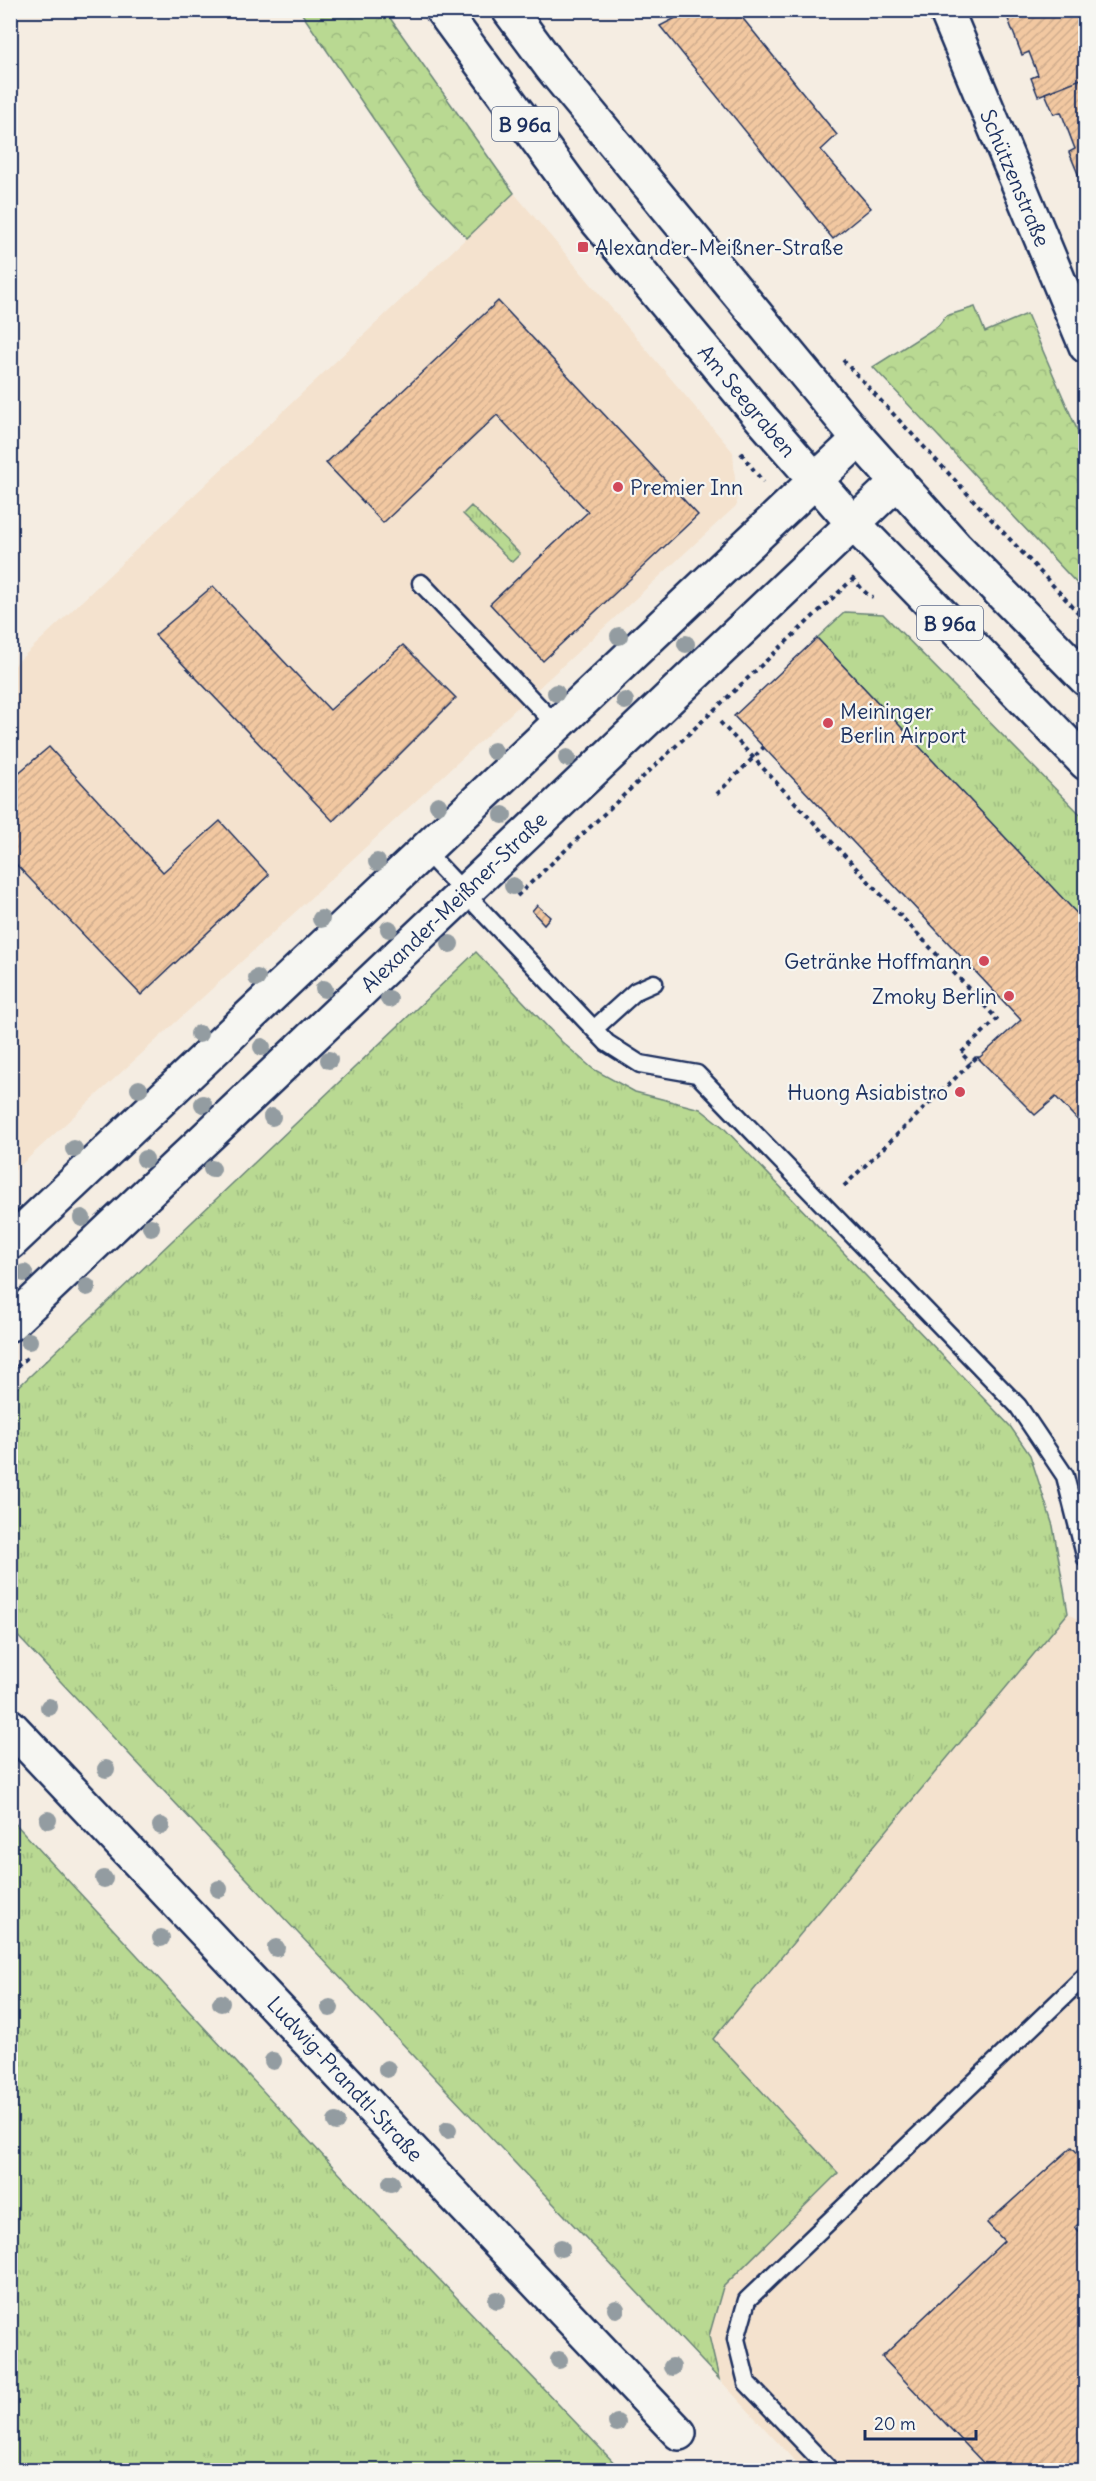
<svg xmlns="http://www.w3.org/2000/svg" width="1096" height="2481" font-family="Delius,sans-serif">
	<defs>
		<pattern id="grass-tufts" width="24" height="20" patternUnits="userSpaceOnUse" patternTransform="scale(1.5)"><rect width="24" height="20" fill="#b9d992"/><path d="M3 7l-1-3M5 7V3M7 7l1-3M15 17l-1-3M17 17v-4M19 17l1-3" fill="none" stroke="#9ebb80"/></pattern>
		<pattern id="forest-crowns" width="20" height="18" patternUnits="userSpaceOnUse" patternTransform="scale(1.5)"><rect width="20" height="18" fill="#b9d992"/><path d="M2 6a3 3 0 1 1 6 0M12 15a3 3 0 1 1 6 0" fill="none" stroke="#9ebb80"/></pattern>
		<pattern id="building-hatch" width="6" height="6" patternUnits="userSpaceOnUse" patternTransform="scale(1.5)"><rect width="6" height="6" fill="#f2c8a1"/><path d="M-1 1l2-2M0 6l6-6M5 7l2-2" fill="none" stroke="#cfac8d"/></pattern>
	</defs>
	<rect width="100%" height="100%" fill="#f5ede2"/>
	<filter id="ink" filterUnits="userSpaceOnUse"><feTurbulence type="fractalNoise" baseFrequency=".0167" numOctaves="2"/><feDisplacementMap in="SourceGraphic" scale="12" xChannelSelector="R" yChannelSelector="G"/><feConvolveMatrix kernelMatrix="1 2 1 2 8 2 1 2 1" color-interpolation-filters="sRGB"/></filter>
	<g filter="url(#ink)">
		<path fill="#f4e2ce" d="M 514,193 L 733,452 L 737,505 L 11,1174 L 11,668 Z
			M 1068,1613 L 1086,1626 L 1085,2470 L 803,2470 L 719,2379 L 709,2336 L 723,2287 L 838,2173 L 713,2039 Z"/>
		<path fill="url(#grass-tufts)" stroke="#6a8478" stroke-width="1.5" d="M 471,506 L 520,554 L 512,562 L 463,514 Z
			M 845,612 L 883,614 L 1085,819 L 1085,923 L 817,638 Z
			M 476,952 L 562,1042 L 593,1069 L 635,1092 L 700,1109 L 723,1127 L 1010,1426 L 1030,1455 L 1053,1526 L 1068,1613 L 713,2039 L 838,2173 L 723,2287 L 709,2336 L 719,2379 L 11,1629 L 11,1394 Z
			M 11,1819 L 376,2213 L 621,2470 L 11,2470 Z"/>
		<path fill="url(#forest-crowns)" stroke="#6a8478" stroke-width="1.5" d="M 300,11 L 385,11 L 514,193 L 467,238 L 419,186 Z
			M 975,307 L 985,332 L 1027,314 L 1085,448 L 1085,592 L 873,367 L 938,326 L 946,316 Z"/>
		<path fill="url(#building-hatch)" stroke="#1b2f5e" stroke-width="1.5" d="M 691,10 L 736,10 L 837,135 L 821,150 L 871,208 L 833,239 L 660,26 Z
			M 1012,10 L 1086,10 L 1086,77 L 1038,96 L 1031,78 L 1038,75 L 1029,52 L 1022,55 L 1008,19 L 1014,17 Z
			M 1086,77 L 1086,191 L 1085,191 L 1069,152 L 1075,149 L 1061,112 L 1054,114 L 1045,93 Z
			M 498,301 L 698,515 L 543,661 L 490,604 L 588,512 L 497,415 L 383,523 L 326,463 Z
			M 213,586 L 330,710 L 403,645 L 456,698 L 333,821 L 155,635 Z
			M 817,638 L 1086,923 L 1086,1129 L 1056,1097 L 1035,1115 L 977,1057 L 980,1057 L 1021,1020 L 734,716 Z
			M 49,747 L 163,872 L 220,821 L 269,875 L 141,995 L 10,858 L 10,780 Z
			M 537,905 L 550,917 L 544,924 L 532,911 Z
			M 1072,2147 L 1086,2162 L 1086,2217 L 1075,2227 L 1086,2238 L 1086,2470 L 990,2470 L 882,2357 L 1004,2241 L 987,2223 Z"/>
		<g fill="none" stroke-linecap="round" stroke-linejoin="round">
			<g stroke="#1b2f5e" stroke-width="21">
				<path id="lane" d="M 421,583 L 557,726
					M 425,851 L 607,1043 L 640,1064 L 697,1074 L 1018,1406 L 1065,1476 L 1086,1559
					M 594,1029 L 636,991 L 654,983
					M 830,2470 L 747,2383 L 736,2339 L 747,2300 L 1086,1975"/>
			</g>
			<g stroke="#1b2f5e" stroke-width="38">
				<path id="street" d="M 946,10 L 1086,346
					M 10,1243 L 859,439
					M 10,1324 L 898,481
					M 10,1726 L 679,2433"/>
			</g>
			<g stroke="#1b2f5e" stroke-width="38">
				<path id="primary" d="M 442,10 L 597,221 L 762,419 L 853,523 L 1086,763
					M 509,10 L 552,68 L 859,439 L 955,546 L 1086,679"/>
			</g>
			<path stroke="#1b2f5e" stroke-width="4" stroke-dasharray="4.5 4.5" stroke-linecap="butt" d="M 843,360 L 1086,621
				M 741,453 L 763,482
				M 852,578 L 866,593 L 873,597
				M 720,722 L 997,1019 L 961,1053 L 971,1063
				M 717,794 L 764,747
				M 517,896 L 856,576
				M 844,1186 L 977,1057
				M 10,1373 L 27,1358"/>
			<use href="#lane" stroke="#f6f6f2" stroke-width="16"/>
			<use href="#street" stroke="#f6f6f2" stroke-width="33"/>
			<use href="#primary" stroke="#f6f6f2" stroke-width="33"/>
		</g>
		<g fill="#939ca1">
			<circle cx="619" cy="636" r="9"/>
			<circle cx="686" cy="644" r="9"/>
			<circle cx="556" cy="693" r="9"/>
			<circle cx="625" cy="701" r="9"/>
			<circle cx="494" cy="751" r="9"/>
			<circle cx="567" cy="758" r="9"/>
			<circle cx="438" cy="805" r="9"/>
			<circle cx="503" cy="815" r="9"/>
			<circle cx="377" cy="862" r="9"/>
			<circle cx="513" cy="886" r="9"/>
			<circle cx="321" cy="919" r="9"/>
			<circle cx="389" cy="929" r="9"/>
			<circle cx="450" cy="944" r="9"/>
			<circle cx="257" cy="978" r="9"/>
			<circle cx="324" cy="989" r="9"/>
			<circle cx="389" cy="999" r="9"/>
			<circle cx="199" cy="1034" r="9"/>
			<circle cx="262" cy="1047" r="9"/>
			<circle cx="329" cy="1060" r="9"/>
			<circle cx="139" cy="1089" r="9"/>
			<circle cx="203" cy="1104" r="9"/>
			<circle cx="272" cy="1117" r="9"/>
			<circle cx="74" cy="1149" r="9"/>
			<circle cx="145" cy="1159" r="9"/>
			<circle cx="212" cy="1169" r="9"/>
			<circle cx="82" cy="1218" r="9"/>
			<circle cx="151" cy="1227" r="9"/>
			<circle cx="24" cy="1273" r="9"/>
			<circle cx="87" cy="1287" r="9"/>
			<circle cx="29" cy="1341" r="9"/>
			<circle cx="49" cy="1707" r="9"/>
			<circle cx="106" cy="1769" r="9"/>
			<circle cx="48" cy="1820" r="9"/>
			<circle cx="161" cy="1826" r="9"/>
			<circle cx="104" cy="1879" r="9"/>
			<circle cx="219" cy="1889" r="9"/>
			<circle cx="161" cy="1938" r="9"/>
			<circle cx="276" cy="1948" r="9"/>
			<circle cx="221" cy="2003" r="9"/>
			<circle cx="330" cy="2008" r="9"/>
			<circle cx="273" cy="2061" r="9"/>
			<circle cx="387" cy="2069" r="9"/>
			<circle cx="336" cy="2122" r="9"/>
			<circle cx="448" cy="2130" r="9"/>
			<circle cx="391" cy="2183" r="9"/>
			<circle cx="561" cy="2248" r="9"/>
			<circle cx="497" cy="2300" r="9"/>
			<circle cx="616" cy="2309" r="9"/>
			<circle cx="559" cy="2360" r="9"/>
			<circle cx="672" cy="2367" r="9"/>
			<circle cx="617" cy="2423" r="9"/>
		</g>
	</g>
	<g fill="#d1495b" stroke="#f6f6f2" stroke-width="2">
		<rect x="577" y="241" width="12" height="12" rx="3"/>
		<circle cx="618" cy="487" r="6"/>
		<circle cx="828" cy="723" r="6"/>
		<circle cx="984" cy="961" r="6"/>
		<circle cx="1009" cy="996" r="6"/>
		<circle cx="960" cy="1092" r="6"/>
	</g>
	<g text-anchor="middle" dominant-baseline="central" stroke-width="4.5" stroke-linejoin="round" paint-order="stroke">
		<g fill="#f6f6f2" stroke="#5d6b8a" stroke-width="1.5">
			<rect x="492" y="107" width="66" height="34" rx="4.5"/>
			<rect x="917" y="606" width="66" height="34" rx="4.5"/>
		</g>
		<g font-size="20" font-weight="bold" fill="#1b2f5e">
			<text x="525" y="124">B 96a</text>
			<text x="950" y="623">B 96a</text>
		</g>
		<g font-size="21" fill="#1b2f5e" stroke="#f6f6f2">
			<text transform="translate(1015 178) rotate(67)">Schützenstraße</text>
			<text transform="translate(747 401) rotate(50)">Am Seegraben</text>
			<text transform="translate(454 902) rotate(-44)">Alexander-Meißner-Straße</text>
			<text transform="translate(345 2079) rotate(47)">Ludwig-Prandtl-Straße</text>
		</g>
		<g font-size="21" fill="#1b2f5e" stroke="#f6f6f2" text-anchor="start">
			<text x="595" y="247">Alexander-Meißner-Straße</text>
			<text x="630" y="487">Premier Inn</text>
			<text x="840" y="711">Meininger<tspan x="840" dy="24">Berlin Airport</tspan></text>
			<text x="972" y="961" text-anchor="end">Getränke Hoffmann</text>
			<text x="997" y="996" text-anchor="end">Zmoky Berlin</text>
			<text x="948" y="1092" text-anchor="end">Huong Asiabistro</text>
		</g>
	</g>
	<rect width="1096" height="2481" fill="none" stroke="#f6f6f2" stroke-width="36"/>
	<rect x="18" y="18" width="1060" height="2445" fill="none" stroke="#1b2f5e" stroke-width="2" filter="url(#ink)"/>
	<path d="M865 2430v9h111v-9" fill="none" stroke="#1b2f5e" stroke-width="3"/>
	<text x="874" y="2430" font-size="18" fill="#1b2f5e" stroke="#f6f6f2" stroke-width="4.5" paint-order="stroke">20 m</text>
</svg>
